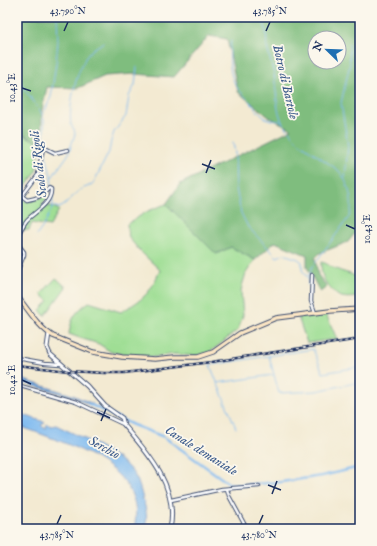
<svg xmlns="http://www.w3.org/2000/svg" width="377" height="546" font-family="'IM FELL English',serif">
	<rect width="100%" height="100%" fill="#fbf7ec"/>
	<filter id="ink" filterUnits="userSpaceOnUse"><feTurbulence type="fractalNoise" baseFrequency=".025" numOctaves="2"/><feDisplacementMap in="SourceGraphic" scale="8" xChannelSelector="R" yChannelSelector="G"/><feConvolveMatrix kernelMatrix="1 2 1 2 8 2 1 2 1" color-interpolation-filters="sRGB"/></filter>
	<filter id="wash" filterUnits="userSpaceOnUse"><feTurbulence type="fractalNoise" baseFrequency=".012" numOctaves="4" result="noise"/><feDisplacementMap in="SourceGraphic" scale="16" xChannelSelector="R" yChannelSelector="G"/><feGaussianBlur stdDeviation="0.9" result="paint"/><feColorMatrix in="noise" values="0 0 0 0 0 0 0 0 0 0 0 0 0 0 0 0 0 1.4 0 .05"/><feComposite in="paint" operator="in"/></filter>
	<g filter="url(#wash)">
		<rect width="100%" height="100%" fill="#f3ead2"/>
		<path fill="#9fde94" stroke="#5d8679" d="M 17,131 L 41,144 L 36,172 L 20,195 L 23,200 C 30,203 39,199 45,195 L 48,197 L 41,205 L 51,206 L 59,210 L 50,226 L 32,223 L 29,230 L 17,231 Z
			M 166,204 L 216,254 L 231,247 L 255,260 L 246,273 L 242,286 L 241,292 L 243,315 L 238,330 L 210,352 L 194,356 L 174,354 L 155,357 L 127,355 L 111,352 L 99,344 L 80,338 L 69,334 C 71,318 76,311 89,302 L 121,312 C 144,298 149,296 160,270 L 140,251 L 129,238 L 127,224 L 148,211 Z
			M 321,262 C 330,264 329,267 336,269 C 342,272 349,273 355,276 L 360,268 L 360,296 C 353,298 344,299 337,295 C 325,284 321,278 321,262 Z
			M 56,278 L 66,287 L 45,316 L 40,310 L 49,301 L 41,294 Z
			M 326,314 L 337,339 L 307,343 L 298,317 Z"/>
		<path fill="#7fbd7e" stroke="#4d766e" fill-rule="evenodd" d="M 17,17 L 360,17 L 360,233 L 356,232 L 348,242 L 320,253 L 315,258 L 318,275 L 327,287 L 320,292 L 307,267 L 307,255 L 275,242 L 255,260 L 231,247 L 216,254 L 166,204 L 180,184 L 292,129 L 269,117 L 238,92 L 227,39 L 209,36 L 174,77 L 135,74 L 105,76 L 78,88 L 47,87 L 42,110 L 41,144 L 17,131 ZM 315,38 L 339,38 L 339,62 L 315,62 Z"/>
		<path fill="#7db9f0" stroke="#4c74a7" d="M 17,378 L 73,395 L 93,404 L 91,406 L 74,397 L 17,381 Z
			M 17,413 L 42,421 L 45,423 L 41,425 L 44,428 L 46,428 L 47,424 L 51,426 L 56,425 C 78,436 122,454 135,476 C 139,482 141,492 143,499 C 146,509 148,518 145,529 L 134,529 C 149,466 66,444 22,427 L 17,424 Z"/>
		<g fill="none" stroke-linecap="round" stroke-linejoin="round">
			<path stroke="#7db9f0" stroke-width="1" d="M 262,17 L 266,30 L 267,48 L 274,73 L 278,110 L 282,122 L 298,142 L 338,170 C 348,180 355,204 349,217 L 312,267 L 308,278
				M 231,41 C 228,56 229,77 238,89 C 242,94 247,98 251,103 C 261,115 264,121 281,121
				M 17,75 L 25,90 L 41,112 L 44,120 L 44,147 L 51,176 L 52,188
				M 43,115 L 51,97 L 56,63 L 58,41 L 57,17
				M 233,143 L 235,153 L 236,188 L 241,213 L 248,227 L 277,257 L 284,254 L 298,259 L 302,262 L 302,270 L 308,278 L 308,285
				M 52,177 L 68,155 L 75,134 L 74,129 L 71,125 C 68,106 77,65 91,51 C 95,47 100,45 104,42
				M 345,178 L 348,146 L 341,103 L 350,64 L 349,44
				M 53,206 L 59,208 C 68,205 72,195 80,190 C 85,187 90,187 94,182 L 109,152 L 111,141 L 114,132 L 126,116 L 129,96 L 135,85 L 137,67
				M 37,235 L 44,225 L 53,206 L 52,193
				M 269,356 L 279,393 L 316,391 L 360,382
				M 217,383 L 273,375
				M 236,428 L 210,365 L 313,349 L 323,373 L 360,367"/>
			<path stroke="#7db9f0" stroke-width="2.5" d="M 89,404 L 133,425 L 164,437 L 224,480 L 228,483 L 239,485 L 281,482 L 322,476 L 360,467"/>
		</g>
	</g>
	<g filter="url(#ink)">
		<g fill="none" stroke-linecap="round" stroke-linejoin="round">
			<g stroke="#3b4b6f" stroke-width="4.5">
				<path id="minor" d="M 17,237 C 20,231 23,225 27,220 C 36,211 52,203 51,189 L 49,188 C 42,196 38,198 27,200 L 22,196 L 38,175 L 43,148 L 45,148 L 55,153 L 68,150
					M 17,243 L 24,252 L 24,255 L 17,272
					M 312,275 L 311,301 L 315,313
					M 17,358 L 45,363 L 60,364
					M 17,385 L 76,402 L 123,424
					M 227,489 L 229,496 L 247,529
					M 171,500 L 222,489 L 259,486"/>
			</g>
			<g stroke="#3b4b6f" stroke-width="5">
				<path id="tertiary" d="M 49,333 L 47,347 L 50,354 L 87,386 L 105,406 L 122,418 L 124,425 C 149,454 179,488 170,529"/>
			</g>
			<g stroke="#3b4b6f" stroke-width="5.5">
				<path id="secondary" d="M 17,296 C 28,309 38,327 53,336 L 93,352 L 122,357 L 155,359 L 175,357 L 198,357 L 213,352 L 240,333 L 276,318 L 330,311 L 360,309"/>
			</g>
			<use href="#minor" stroke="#fff" stroke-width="2.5"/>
			<use href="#tertiary" stroke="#fff" stroke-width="3"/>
			<use href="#secondary" stroke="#fce6c4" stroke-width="3.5"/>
			<g stroke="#1b2f5e" stroke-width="2.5">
				<path id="rail" d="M 17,365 L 68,371 L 104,373 L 124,373 L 211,362 L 360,339"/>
			</g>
			<use href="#rail" stroke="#fbf7ec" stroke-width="1" stroke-dasharray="3" stroke-linecap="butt"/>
		</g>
	</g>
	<path fill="none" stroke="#1b2f5e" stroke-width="1.5" d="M 64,31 L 68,22M 266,31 L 270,22M 22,88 L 31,91M 202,164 L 215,169M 206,173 L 211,160M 346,225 L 355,229M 22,380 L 31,384M 97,412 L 110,418M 101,421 L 106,409M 268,485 L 281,490M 272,494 L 277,481M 57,524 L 61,515M 259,524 L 263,515"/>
	<g text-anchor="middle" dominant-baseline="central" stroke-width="3.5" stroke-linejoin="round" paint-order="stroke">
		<g font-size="13" font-style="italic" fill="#38588a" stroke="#fbf7ec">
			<text transform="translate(285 82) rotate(77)">Botro di Bartole</text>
			<text transform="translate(39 164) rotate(-97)">Scolo di Rigoli</text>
			<text transform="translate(104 448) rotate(29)">Serchio</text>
			<text transform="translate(201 451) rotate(32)">Canale demaniale</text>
		</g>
	</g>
	<rect width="377" height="546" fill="none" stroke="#fbf7ec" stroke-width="44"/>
	<g transform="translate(327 50) rotate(293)"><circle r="19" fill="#fbf7ec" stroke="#a1a7b3"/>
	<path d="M0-3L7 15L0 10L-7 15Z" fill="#1f6fb2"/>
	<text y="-6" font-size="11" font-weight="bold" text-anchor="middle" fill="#1b2f5e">N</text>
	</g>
	<rect x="22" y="22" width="333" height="502" fill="none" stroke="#1b2f5e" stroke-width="1.5"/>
	<g font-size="10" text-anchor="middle" fill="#1b2f5e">
		<text x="68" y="14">43.790°N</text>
		<text x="270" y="14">43.785°N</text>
		<text transform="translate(11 88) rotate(-90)" y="4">10.43°E</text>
		<text transform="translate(366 229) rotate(-90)" y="4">10.43°E</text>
		<text transform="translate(11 380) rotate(-90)" y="4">10.42°E</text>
		<text x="57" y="538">43.785°N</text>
		<text x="259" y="538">43.780°N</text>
	</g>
</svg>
